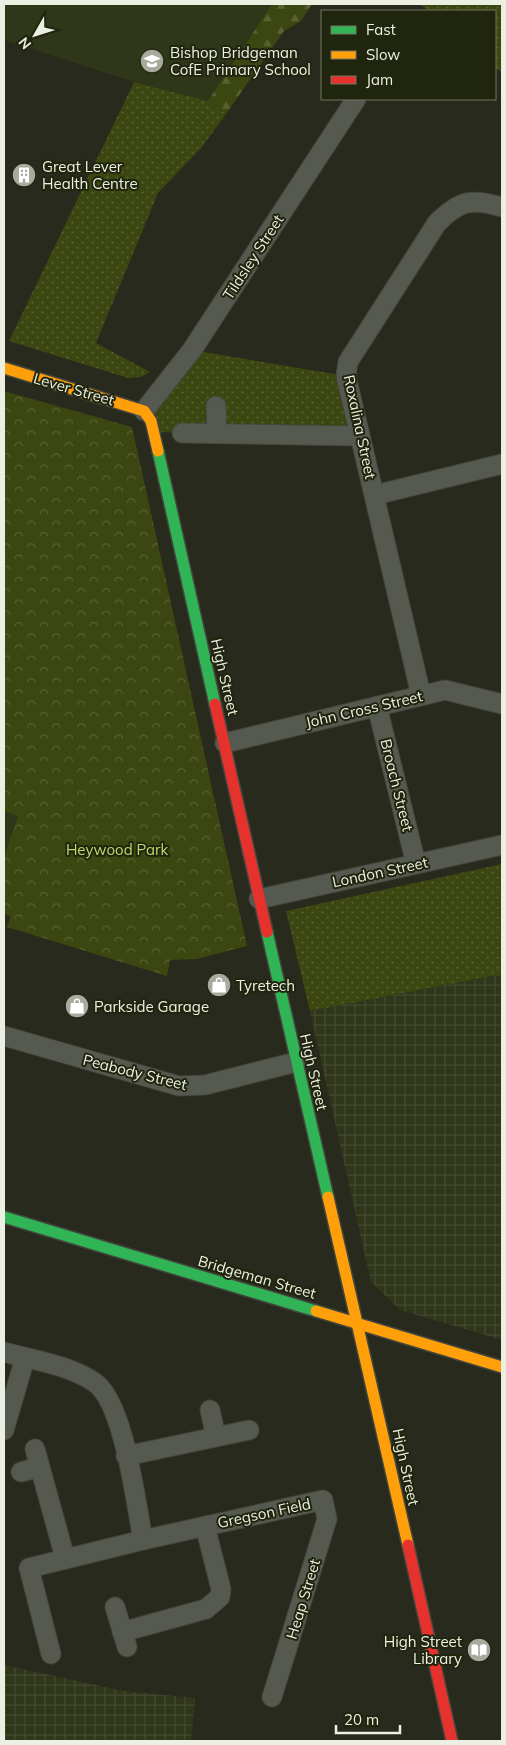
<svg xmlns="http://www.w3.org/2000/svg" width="506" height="1745" font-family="Mulish,sans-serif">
	<defs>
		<pattern id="industrial-grid" width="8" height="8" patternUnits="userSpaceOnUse" patternTransform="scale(1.25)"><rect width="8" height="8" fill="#30361a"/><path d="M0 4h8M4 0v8" fill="none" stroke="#444a30"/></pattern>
		<pattern id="grass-dots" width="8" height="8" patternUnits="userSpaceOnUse" patternTransform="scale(1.25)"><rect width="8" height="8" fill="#3b4610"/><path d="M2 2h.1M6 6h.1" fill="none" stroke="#586132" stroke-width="1.8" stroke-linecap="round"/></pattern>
		<pattern id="forest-firs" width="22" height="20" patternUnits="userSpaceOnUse" patternTransform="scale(1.25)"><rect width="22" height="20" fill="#3b4610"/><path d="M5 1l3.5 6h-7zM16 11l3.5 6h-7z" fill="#586132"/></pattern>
		<pattern id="park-crowns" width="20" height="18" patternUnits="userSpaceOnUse" patternTransform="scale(1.25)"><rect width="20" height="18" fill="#3b4610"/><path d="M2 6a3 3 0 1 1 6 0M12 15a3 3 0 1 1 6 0" fill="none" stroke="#586132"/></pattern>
	</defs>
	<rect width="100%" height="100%" fill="#272a1d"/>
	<path fill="#30361a" d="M 4,4 L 272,4 L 208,101 L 134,82 L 4,40 Z
		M 4,811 L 18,815 L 4,857 Z"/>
	<path fill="url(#industrial-grid)" d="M 502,974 L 502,1340 L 400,1310 L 371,1282 L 310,1011 Z
		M 4,1665 L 124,1691 L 195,1698 L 191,1741 L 4,1741 Z"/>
	<path fill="url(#grass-dots)" d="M 420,4 L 502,4 L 502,73 L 495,67 L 495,11 L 429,11 Z
		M 134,82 L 208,101 L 226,114 L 202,147 L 158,193 L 96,343 L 150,372 L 141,377 L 128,378 L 9,341 Z
		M 192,350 L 346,376 L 360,436 L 154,432 L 144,411 Z
		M 502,864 L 502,974 L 310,1011 L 286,911 Z"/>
	<path fill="url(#forest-firs)" d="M 272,4 L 312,4 L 301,21 L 284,31 L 226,114 L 208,101 Z"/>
	<path fill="url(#park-crowns)" d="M 4,391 L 132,427 L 247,946 L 197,959 L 170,960 L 167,976 L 7,927 L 11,916 L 4,914 L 4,857 L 18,816 L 4,811 Z"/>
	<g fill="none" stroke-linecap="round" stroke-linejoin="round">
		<g stroke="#43463c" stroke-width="21">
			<path id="street" d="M 216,406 L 217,434
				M 144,411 L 192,350 L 356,99
				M 182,433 L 360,436
				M 375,495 L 502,464
				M 421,695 L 346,376 L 348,362 L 437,223 C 460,200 471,198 502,207
				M 377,706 L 416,864
				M 225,743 L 445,690 L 502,704
				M 259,899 L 502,845
				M 4,1036 L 179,1086 L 205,1085 L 296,1062
				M 4,1352 C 33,1360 69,1365 94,1382 C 124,1401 136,1504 143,1540 L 323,1500 L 327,1519 L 272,1697
				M 210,1410 L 216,1437
				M 4,1430 L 25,1358
				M 35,1449 L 65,1558
				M 126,1456 L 249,1430
				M 21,1472 L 40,1467
				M 115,1607 L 127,1647
				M 122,1632 L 206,1609 L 220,1597 L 221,1589 L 205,1526
				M 51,1654 L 29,1568 L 143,1540"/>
		</g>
		<g stroke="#43463c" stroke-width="14">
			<path id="fast" d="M 158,451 L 215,704
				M 267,932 L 328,1197
				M 4,1217 L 316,1311"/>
		</g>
		<g stroke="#43463c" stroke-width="14">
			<path id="slow" d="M 4,368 L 144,411 L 151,421 L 158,451
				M 328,1197 L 408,1545
				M 316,1311 L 502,1367"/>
		</g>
		<g stroke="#43463c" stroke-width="14">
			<path id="jam" d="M 215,704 L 267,932
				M 408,1545 L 452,1741"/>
		</g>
		<use href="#street" stroke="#56594f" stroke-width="19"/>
		<use href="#fast" stroke="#30b455" stroke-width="11"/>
		<use href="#slow" stroke="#ff9f0a" stroke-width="11"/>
		<use href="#jam" stroke="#e5322d" stroke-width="11"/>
	</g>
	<defs>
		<g id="school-disc" transform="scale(1.25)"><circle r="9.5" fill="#a7ab9d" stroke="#20250e"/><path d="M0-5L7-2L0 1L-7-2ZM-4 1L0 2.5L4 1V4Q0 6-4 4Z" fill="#fff"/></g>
		<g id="building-disc" transform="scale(1.25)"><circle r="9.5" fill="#a7ab9d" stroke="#20250e"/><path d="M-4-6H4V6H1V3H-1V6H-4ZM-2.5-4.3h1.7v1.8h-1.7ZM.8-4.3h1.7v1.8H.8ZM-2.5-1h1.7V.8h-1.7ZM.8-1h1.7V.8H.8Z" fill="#fff"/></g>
		<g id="shop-disc" transform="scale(1.25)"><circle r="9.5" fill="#a7ab9d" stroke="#20250e"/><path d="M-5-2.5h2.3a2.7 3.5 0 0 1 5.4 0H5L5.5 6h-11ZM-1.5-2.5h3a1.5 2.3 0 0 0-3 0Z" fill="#fff"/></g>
		<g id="library-disc" transform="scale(1.25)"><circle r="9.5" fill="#a7ab9d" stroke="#20250e"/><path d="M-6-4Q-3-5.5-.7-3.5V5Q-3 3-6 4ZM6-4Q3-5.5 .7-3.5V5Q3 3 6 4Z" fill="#fff"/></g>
	</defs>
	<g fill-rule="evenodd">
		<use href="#school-disc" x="152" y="61"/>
		<use href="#building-disc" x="24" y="175"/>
		<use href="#shop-disc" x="219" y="985"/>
		<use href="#shop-disc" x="77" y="1006"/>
		<use href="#library-disc" x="479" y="1650"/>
	</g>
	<g text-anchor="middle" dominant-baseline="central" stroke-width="4" stroke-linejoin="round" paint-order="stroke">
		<g font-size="15" fill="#ecf0e2" stroke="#20250e" text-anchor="start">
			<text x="170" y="52">Bishop Bridgeman<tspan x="170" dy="17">CofE Primary School</tspan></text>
			<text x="42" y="166">Great Lever<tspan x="42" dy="17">Health Centre</tspan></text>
			<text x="236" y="985">Tyretech</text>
			<text x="94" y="1006">Parkside Garage</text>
			<text x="462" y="1641" text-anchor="end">High Street<tspan x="462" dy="17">Library</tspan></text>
		</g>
		<g font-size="15" fill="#ecf0e2" stroke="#20250e">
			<text transform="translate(253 257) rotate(-57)">Tildsley Street</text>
			<text transform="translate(74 389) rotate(16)">Lever Street</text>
			<text transform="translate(360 427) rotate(78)">Roxalina Street</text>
			<text transform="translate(225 677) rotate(77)">High Street</text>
			<text transform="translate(364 709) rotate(-13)">John Cross Street</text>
			<text transform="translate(397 785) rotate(76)">Broach Street</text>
			<text transform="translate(380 872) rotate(-12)">London Street</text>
			<text transform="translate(135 1072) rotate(14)">Peabody Street</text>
			<text transform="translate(314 1072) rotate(77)">High Street</text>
			<text transform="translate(257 1277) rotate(16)">Bridgeman Street</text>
			<text transform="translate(406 1467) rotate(78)">High Street</text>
			<text transform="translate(264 1513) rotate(-12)">Gregson Field</text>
			<text transform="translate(303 1599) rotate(-73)">Heap Street</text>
		</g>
		<g font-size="15" fill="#c0d86c" stroke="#20250e">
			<text x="117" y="849">Heywood Park</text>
		</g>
	</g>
	<rect width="506" height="1745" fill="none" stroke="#ecf0e2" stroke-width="10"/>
	<rect x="321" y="10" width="175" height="90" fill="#20250e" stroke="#727663"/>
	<rect x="331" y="26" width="25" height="8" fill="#30b455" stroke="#727663"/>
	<text x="366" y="35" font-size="15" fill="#ecf0e2">Fast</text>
	<rect x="331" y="51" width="25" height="8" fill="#ff9f0a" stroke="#727663"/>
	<text x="366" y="60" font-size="15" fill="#ecf0e2">Slow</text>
	<rect x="331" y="76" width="25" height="8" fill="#e5322d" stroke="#727663"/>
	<text x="366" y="85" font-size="15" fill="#ecf0e2">Jam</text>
	<g transform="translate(35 35) rotate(231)" stroke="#20250e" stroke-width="4" paint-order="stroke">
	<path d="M0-4L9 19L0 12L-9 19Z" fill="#ecf0e2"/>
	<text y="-8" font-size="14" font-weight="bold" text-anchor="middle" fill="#ecf0e2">N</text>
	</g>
	<path d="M336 1725v8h64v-8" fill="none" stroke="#ecf0e2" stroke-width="2.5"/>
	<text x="344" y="1725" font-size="15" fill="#ecf0e2" stroke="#20250e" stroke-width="4" paint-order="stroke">20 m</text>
</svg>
